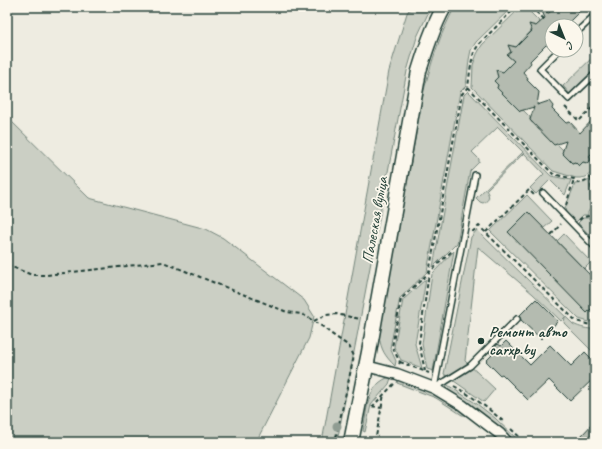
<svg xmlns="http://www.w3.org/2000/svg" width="602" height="449" font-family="Caveat,sans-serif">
	<rect width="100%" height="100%" fill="#eeece1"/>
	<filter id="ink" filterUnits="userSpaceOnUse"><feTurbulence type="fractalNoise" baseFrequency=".025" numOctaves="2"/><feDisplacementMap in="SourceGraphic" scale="8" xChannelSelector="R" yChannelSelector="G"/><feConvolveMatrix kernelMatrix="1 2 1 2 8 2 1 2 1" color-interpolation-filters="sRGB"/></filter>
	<g filter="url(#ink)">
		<path fill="#cbcfc4" stroke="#75867c" d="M 411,7 L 431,7 L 417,37 L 407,71 L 337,442 L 322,442 L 389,71 L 407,13 Z
			M 455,7 L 512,7 L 476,42 L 471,50 L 469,60 L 466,86 L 460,92 L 427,272 L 400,298 L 390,348 L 396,361 L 395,366 C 385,356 381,350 379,336 L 424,90 C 432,61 440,33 455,7 Z
			M 521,7 L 527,9 L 540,22 L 536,26 L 533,25 L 531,28 L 531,31 L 516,47 L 513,46 L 510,49 L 511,52 L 507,55 L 514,61 L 503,72 L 500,71 L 497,74 L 498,77 L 494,81 L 498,85 L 497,88 L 520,111 L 523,110 L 530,117 L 530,120 L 532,123 L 535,122 L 538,124 L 537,128 L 539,130 L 543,129 L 545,132 L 544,135 L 547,138 L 550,137 L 563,150 L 572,163 L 575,162 L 579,166 L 583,162 L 587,163 L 590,160 L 590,156 L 595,150 L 595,170 L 586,177 L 580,178 L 576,178 L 553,171 L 472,87 L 473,65 L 477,54 L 482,45 Z
			M 595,55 L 595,69 L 570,94 L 563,86 Z
			M 468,91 L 551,176 L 571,180 L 565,195 L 550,180 L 536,194 L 530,188 L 544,174 L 524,153 L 486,190 C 490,196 490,200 483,203 L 480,202 L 476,198 L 523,152 L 498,127 L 472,152 L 479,159 L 479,162 L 470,171 L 457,243 L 433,267 L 464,95 Z
			M 7,117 L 89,198 L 206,229 L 223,238 L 304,300 L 314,316 L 309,338 L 256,442 L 7,442 Z
			M 589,180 L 591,207 L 588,211 L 588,215 L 583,215 L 576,222 L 566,213 L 565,208 L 575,184 L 584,183 Z
			M 527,195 L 552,221 L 544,228 L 595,305 L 595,321 L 589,322 L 579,319 L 490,231 Z
			M 583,218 L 591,218 L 595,232 L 595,241 L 578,223 Z
			M 477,230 L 573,324 C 581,328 587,329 595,329 L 595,354 L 564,323 L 565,317 L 561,321 L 533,294 L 478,247 L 465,361 L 495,389 L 484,402 L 444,374 L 471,237 Z
			M 564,234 L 591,262 L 584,269 L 557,241 Z
			M 454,251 L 433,371 L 427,369 L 422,344 L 432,274 Z
			M 426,279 L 415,344 L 422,368 L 401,360 L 394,347 L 403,300 Z
			M 387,378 L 391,378 L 389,384 L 371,405 L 365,432 L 363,431 C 367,412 366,387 387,378 Z
			M 398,380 L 437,395 L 447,401 L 467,415 L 462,415 L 436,398 L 397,383 Z
			M 446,384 L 477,404 L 495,418 L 520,442 L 516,442 L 484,414 L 444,387 L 443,386 Z"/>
		<path fill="#b4bbb0" stroke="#1f3d34" d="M 555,7 L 584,7 L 565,26 L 552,26 L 552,43 L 549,46 L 546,45 L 530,61 L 531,63 L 523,72 L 528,78 L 527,80 L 539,92 L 537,105 L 549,101 L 553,106 L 552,109 L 566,123 L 570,122 L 580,133 L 595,117 L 595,150 L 589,156 L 591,160 L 587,163 L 583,162 L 579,166 L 575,162 L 572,163 L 562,153 L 566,141 L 554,145 L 530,120 L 534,107 L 520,111 L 497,88 L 498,85 L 494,81 L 498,77 L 496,70 L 503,72 L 514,61 L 507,55 L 511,52 L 508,45 L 516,47 L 532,31 L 529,24 L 536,26 L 545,18 L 542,11 L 549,13 Z
			M 528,212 L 595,280 L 595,305 L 587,313 L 508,232 Z
			M 536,299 L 558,321 L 541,339 L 521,320 L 519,316 Z
			M 506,341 L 530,365 L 550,345 L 571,366 L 585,352 L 595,362 L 595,377 L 570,401 L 549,380 L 528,400 L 502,374 L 500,375 L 486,361 L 492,355 L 489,352 L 498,344 L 501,346 Z
			M 595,421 L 595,442 L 588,442 L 581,436 Z"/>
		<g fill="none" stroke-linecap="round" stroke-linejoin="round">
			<g stroke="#1f3d34" stroke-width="8">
				<path id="lane" d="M 576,33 L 595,15
					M 559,50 L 540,69 L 569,99 L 595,74
					M 543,193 L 595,247
					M 434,388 L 475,175
					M 434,388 L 446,381 L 470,366 L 517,319"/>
			</g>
			<g stroke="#1f3d34" stroke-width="13">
				<path id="street" d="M 366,366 L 397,374 L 434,388 L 462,405 L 500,434 L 507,442"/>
			</g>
			<g stroke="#1f3d34" stroke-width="17">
				<path id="secondary" d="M 351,442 L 369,352 L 419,71 C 426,49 433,27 444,7"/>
			</g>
			<path stroke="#1f3d34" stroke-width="2" stroke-dasharray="4 3" stroke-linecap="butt" d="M 531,7 L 544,19
				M 468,87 L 553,174 L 574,179 L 578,183 C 585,181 590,179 595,174
				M 565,107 L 579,121 L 595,105
				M 591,178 L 593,206 L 594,213 L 593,218 L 595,226
				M 566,205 L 574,179
				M 579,220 L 583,217 L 589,216 L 594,213
				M 472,232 L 479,226 L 576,321 L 590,325 L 595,325
				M 486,232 L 529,190 L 535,196
				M 551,235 L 561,224
				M 7,265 L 32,275 L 46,275 L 163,262 L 287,312 L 302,314 L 323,327 L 330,333 L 349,346 L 354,356 L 335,442
				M 590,275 L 595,270
				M 314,321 L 326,315 L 336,314 L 360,319
				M 400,362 L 429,373
				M 399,364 L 400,362 L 392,347 L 401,299 L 452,251
				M 425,371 L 419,343 L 429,273 L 462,94 L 468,87 L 471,64 L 474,52 L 479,44 L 516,7
				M 454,386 C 472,396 488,408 504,422
				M 372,406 L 381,408
				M 372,407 L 394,384
				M 511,429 L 525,442
				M 375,442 L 384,394"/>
			<use href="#lane" stroke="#fbf7ec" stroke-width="5"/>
			<use href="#street" stroke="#fbf7ec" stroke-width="10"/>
			<use href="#secondary" stroke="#fbf7ec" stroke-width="14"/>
		</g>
		<circle fill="#8f9c92" cx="337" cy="426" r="4.5"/>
	</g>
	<circle fill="#1f3d34" stroke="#fbf7ec" stroke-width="1.5" cx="481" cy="341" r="4"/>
	<g text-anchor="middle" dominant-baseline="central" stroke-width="3.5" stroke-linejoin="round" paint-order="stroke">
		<g font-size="16" fill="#1f3d34" stroke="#fbf7ec">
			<text transform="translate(375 220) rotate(-80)">Палеская вуліца</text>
		</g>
		<g font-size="16" font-weight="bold" fill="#1f3d34" stroke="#fbf7ec" text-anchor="start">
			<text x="489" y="332">Ремонт авто<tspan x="489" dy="18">carxp.by</tspan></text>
		</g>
	</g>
	<rect width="602" height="449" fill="none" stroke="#fbf7ec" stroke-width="24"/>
	<rect x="12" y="12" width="578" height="425" fill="none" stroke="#1f3d34" stroke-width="1.5" filter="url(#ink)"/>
	<g transform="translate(564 38) rotate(137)"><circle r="19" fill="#fbf7ec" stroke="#a3ada2"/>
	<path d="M0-3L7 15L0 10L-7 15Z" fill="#1f3d34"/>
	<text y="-6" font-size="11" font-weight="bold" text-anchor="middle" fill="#1f3d34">С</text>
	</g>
</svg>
